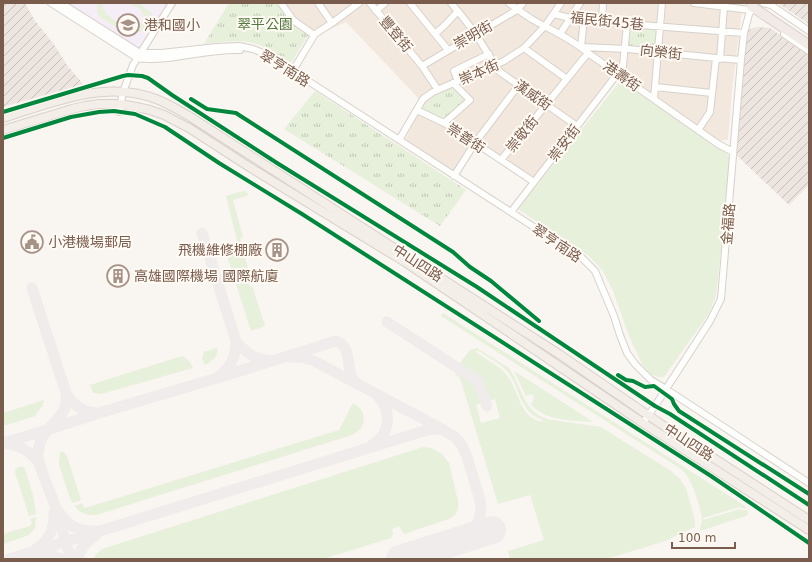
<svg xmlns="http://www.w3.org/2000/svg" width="812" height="562" font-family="'DejaVu Sans','Noto Sans TC',sans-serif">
	<defs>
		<pattern id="industrial-furrows" width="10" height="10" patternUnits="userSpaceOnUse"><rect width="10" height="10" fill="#ede5e0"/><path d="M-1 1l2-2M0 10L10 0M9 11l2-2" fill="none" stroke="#c5bdb8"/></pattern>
		<pattern id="park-tufts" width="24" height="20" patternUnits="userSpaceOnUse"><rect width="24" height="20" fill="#e7f0db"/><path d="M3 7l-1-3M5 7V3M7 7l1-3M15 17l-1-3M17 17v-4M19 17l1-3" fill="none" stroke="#c0c6b4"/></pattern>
	</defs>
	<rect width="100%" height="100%" fill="#f9f5f0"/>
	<path fill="#f2e8de" d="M 284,3 L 743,3 L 732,90 L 728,140 L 707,142 L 611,75 L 532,180 L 477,145 L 456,173 L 405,139 L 424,104 L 346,22 L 326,31 L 315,34 L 293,18 Z"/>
	<path fill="url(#industrial-furrows)" d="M 3,3 L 25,3 L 35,21 L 53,43 L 67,65 L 83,84 L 3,107 Z
		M 778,3 L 809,3 L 809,24 Z
		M 759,27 L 770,28 L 809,55 L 809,185 L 789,205 L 733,152 L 744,33 L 753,28 Z"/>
	<path fill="#f6eef6" d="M 67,3 L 170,3 L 144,48 L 133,47 Z"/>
	<path fill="#e7f0db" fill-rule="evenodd" d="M 98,3 L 103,3 C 102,7 104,11 107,14 C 111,19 128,29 134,28 C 143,27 147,15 140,9 C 137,7 132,5 129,3 L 138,3 L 152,13 L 151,16 L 148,15 L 149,20 L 148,24 L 140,32 L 128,34 L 101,18 L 97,13 Z
		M 621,80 L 731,157 L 716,296 L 708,315 L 664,377 L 659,377 L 652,375 L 642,364 L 629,336 L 613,291 L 603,271 L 589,256 L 518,209 Z
		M 245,191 L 249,195 L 233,200 L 243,237 L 240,239 L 251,280 L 248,281 L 249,285 L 253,288 L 265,326 L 251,331 L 227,256 C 228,248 231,248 238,244 L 226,196 L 239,192 Z
		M 443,313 L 745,506 L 747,509 L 739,507 L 703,518 L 703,520 L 740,509 L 748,511 L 748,514 L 746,516 L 700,531 C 700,527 702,523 702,519 C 700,506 693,483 685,473 C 682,470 678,467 675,465 L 441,316 Z
		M 217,348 C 219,356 212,362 205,365 L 202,358 L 204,352 Z
		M 477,348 L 509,368 C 524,389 522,414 552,420 L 601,427 L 671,471 L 679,478 L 686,488 L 695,521 L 695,527 L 679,534 L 668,540 L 607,559 L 510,559 L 508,551 L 544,540 L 530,495 L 498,504 L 461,381 L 459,377 L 455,374 L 456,370 L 476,383 L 483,403 L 476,405 L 481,423 L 500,418 L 495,399 L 489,401 L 481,380 L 460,365 L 460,363 L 470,350 ZM 477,350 C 486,356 500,363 508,372 C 510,375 512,379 514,382 C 521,399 525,414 543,420 L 542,422 C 517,416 520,390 506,374 C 498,365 485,359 476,352 Z
		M 182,356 C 188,359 190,361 193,368 L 101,394 L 93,393 L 90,385 Z
		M 514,371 L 592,421 L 590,422 C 570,420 544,421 530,403 L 533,402 L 534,397 L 533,395 L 530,394 L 526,396 Z
		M 44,400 L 43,405 L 35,416 L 3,426 L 3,413 Z
		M 353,403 C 368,411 367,428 352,435 L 96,515 C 87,515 80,514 75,506 L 82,503 L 85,508 L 339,430 Z
		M 423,447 L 431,448 L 442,454 L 449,463 L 458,501 L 458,508 L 455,515 L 449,519 L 404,534 L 399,526 L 392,529 L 393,534 L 391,538 L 323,559 L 94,559 L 96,554 L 102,549 Z
		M 60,452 L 64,452 L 67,456 L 81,500 L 73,503 L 70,499 L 59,464 Z
		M 22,466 L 25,469 L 33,495 L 36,514 L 29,516 L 15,472 L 16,468 Z
		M 36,517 L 35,528 L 29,535 L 3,544 L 3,534 L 30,526 L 32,523 L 30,519 Z"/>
	<path fill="url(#park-tufts)" d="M 229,3 L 277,3 L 289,22 L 309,34 L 291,63 C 282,58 273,51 264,47 C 246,38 223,42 204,44 Z
		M 630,25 L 659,27 L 657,50 L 628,48 Z
		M 455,87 L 467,100 L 443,120 L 421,109 L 438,92 Z
		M 315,91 L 466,190 L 440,226 L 284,129 Z"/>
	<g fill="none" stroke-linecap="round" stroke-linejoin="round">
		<path stroke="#f0ecec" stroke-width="11" d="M 202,233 L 236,341 C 245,353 256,360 272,361
			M 32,288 L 66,393 C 73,405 82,412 96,413
			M 387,322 L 478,381 L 487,406
			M 291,357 L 301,357 L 312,360 L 433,424 L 455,437 L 462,445 L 467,457 L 480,500 L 481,509 L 479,521 L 471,531 L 455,542
			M 219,376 C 232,367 236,355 236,341
			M 66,393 C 68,412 59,417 48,430 C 42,435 39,445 38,453 C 37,464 50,491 54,503 C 60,521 65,540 71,559
			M 3,443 L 47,430 L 99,413 L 217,378 L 336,341 C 351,345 347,367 352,378 C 354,380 356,383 359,385
			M 5,443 C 21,446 28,450 39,462
			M 372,445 C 391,434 392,410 377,395
			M 58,511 C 68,525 76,531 93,531
			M 36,549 C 48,541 55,528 54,513
			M 37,553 C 46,553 53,555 61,559
			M 9,559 L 414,434 C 425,431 433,427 444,430
			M 78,559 C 80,547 87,542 96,535"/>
		<path stroke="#f0ecec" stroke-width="28" d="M 400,559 L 492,530"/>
		<g stroke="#d7d1cb" stroke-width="8">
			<path id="minor" d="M 51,3 L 137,58 C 149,60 157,59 168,58 C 192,55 216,49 240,50
				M 61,3 L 140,53 L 161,53 L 217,47 L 239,46 L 253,49 L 268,55 L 571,251 L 580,256 L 595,271 L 614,316 L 620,335 L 627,353 L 635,364 L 651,380 L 666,389 L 809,483
				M 281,3 L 293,20 L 314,35
				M 318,3 L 332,23
				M 370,3 L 422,66 L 438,90
				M 410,3 L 448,50
				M 451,3 C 465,19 478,36 488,54 C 492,60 495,66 500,72 L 577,126
				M 509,3 C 517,9 526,16 535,21 C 553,31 572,39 588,53 L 718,144 L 733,152
				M 694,3 L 750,10 L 752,11
				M 763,3 L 771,5 L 809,31
				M 376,11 L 385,3
				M 554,14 L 570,18 L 627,24 L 744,33
				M 584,19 L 581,47 L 628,49 L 716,58 L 741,60
				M 602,21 L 603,3
				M 435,34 L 445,25 L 458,11
				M 560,34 L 580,3
				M 784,34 L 809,51
				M 524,48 L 567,79
				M 720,59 L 724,7
				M 422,66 L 517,10 L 523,3
				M 292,72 L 315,34 L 332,23 L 359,3
				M 622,76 L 627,24
				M 458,81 L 454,71 L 489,54
				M 655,87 L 712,93
				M 654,99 L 662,3
				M 417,110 L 444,123 L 462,134 L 534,182
				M 119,112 L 123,92 L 133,65 L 172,3
				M 444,123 L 470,100 L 453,83
				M 698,130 L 710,112 L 716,58
				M 399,140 L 423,99 L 433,92 L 504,61 L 524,48 L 545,26 L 561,3
				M 501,160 L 588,53
				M 454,176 L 475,143 L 518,86
				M 511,212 L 618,73
				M 643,423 L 655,406 L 710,321 L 721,299 L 741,60 L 744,33 L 752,3"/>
		</g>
		<g stroke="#dad1cc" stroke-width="10">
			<path id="major" d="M 3,118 C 52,103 105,79 156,99 C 167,103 178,110 189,116 L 559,354 L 658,422 L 809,520
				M 3,130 L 72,109 L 85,106 L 99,104 L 120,104 L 136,107 L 150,110 L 164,115 L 189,128 L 251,168 L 405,262 L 643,423 L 809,530"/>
		</g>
		<g stroke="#dad1cc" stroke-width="11">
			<path id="highway" d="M 751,6 L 809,45"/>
		</g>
		<use href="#minor" stroke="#fefefd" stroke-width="6"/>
		<use href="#major" stroke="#f3eee8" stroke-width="8"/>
		<use href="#highway" stroke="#f2eae7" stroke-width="9"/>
		<g stroke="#fffaf3" stroke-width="6">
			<path id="cycleway" d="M 191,99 L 207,109 L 236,113 L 239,115 L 453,252 L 470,267 L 491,281 L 539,321
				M 3,112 L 123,76 L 128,75 L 142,76 L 148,78 L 172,95 L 277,163 L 477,287 L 655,406 L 670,414 L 809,505
				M 3,138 L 71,117 L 99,112 L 114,111 L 135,114 L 165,127 L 219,163 L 302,214 L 711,476 L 809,543
				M 618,375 L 626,380 L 633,381 L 645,387 L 654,386 L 672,399 L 674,404 L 679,411 L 809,494"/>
		</g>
		<use href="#cycleway" stroke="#00873e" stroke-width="4"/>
	</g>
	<defs>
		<g id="school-ring" transform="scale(1.15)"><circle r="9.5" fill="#fffaf3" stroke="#a69286" stroke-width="1.5"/><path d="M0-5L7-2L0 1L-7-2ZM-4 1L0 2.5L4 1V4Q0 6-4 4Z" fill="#a69286"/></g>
		<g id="civic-ring" transform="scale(1.15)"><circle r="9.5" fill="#fffaf3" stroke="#a69286" stroke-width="1.5"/><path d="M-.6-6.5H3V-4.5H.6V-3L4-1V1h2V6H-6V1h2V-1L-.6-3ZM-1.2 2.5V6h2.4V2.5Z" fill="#a69286"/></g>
		<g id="building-ring" transform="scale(1.15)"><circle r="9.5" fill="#fffaf3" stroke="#a69286" stroke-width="1.5"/><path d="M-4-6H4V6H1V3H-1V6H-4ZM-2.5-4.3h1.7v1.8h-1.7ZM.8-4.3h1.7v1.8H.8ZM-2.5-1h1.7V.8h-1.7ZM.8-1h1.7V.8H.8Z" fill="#a69286"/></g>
	</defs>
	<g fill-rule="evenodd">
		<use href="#school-ring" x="128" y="25"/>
		<use href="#civic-ring" x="32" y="242"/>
		<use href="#building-ring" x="277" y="250"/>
		<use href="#building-ring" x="118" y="276"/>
	</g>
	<g text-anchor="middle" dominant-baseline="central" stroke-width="4" stroke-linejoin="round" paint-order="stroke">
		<g font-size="14" fill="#7a5c4d" stroke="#fffaf3">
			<text transform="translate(607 21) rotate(6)">福民街45巷</text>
			<text transform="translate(396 34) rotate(50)">豐登街</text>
			<text transform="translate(473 35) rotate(-30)">崇明街</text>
			<text transform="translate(661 52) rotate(6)">向榮街</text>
			<text transform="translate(285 68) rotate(32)">翠亨南路</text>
			<text transform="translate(479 72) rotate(-24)">崇本街</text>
			<text transform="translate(622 76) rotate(35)">港壽街</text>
			<text transform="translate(533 95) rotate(35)">漢威街</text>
			<text transform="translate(522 134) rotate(-51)">崇敬街</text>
			<text transform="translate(466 138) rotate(33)">崇善街</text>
			<text transform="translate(564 143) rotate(-53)">崇安街</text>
			<text transform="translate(728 224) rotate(-85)">金福路</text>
			<text transform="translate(557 243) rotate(34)">翠亨南路</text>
			<text transform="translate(418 263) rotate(33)">中山四路</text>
			<text transform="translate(689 442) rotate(33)">中山四路</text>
		</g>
		<g font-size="14" fill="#537a41" stroke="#fffaf3">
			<text x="265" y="24">翠平公園</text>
		</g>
		<g font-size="14" fill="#7a5c4d" stroke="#fffaf3" text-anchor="start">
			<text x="144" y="25">港和國小</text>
			<text x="48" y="242">小港機場郵局</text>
			<text x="262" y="250" text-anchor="end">飛機維修棚廠</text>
			<text x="134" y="276">高雄國際機場 國際航廈</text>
		</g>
	</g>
	<rect width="812" height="562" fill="none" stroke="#7a5c4d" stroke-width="8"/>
	<path d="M672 542v6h63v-6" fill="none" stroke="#7a5c4d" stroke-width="2"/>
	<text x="678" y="542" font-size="12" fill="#7a5c4d" stroke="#fffaf3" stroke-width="3" paint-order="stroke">100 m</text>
</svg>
